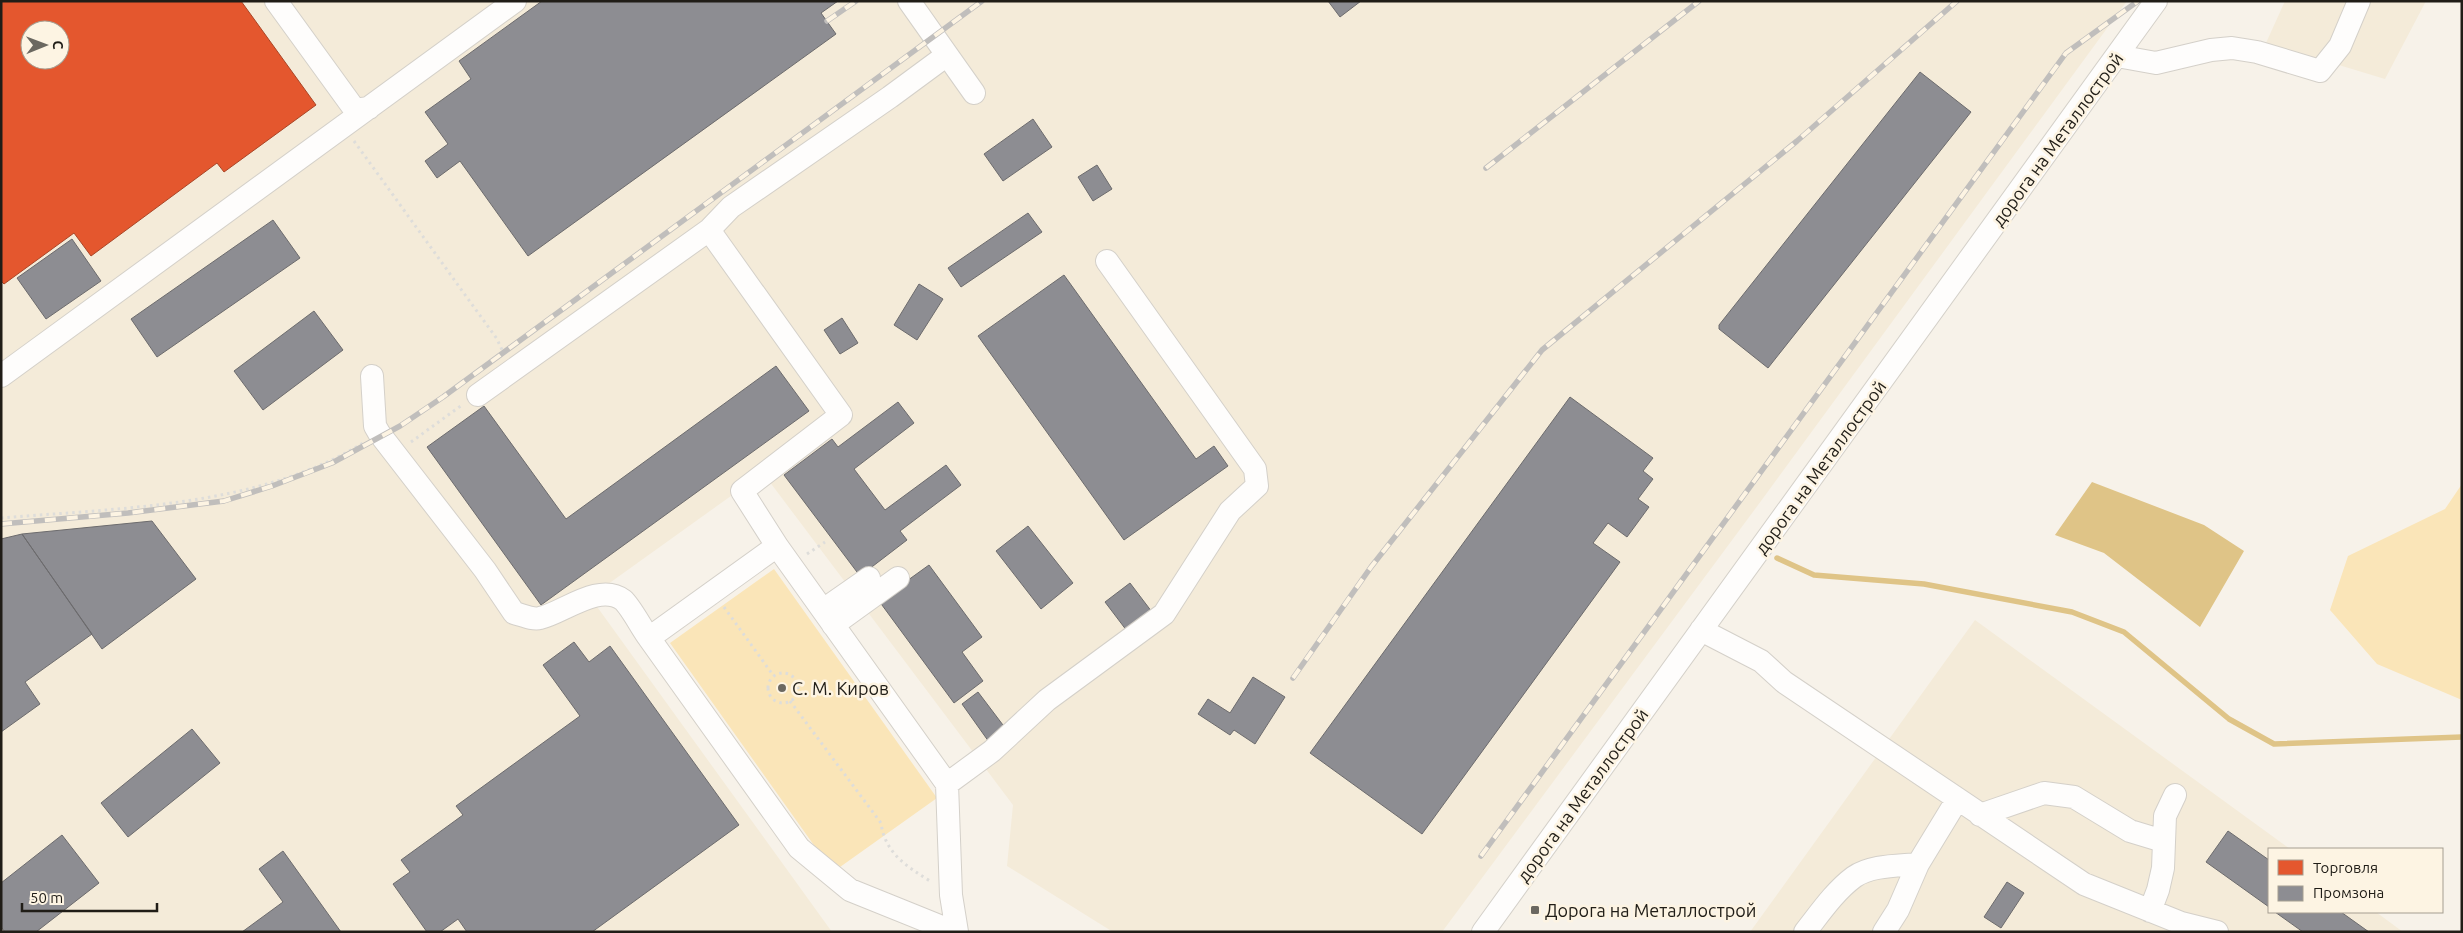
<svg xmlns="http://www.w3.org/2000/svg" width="2463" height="933" font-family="Ubuntu,sans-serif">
	<rect width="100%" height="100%" fill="#f7f2e9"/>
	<path fill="#f4ebd9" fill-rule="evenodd" d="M 1,1 L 2127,1 L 1761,501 L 1442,932 L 1113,932 L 1007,866 L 1013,805 L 763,473 L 590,597 L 832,932 L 1,932 ZM 30,30 L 60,30 L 60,60 L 30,60 Z
		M 2285,1 L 2426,1 L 2385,79 L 2266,43 Z
		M 1975,620 L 2290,849 L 2269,849 L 2269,912 L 2376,912 L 2403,932 L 1750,932 Z"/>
	<path fill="#fae5b8" d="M 2462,484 L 2462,700 L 2377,664 L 2330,610 L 2348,556 L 2445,509 Z
		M 774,569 L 937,798 L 833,872 L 670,643 Z"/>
	<path fill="#dfc487" d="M 2092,482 L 2204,525 L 2244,551 L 2200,627 L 2104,553 L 2055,535 Z"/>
	<path fill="#e4572e" stroke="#a94627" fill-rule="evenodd" d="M 1,1 L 241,1 L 316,105 L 224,172 L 217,163 L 91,256 L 74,233 L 4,284 L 1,281 ZM 30,30 L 60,30 L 60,60 L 30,60 Z"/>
	<path fill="#8d8d92" stroke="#6c6b6d" d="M 542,1 L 838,1 L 821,13 L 836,34 L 528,256 L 460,161 L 437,178 L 425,161 L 448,144 L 425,112 L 471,79 L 459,61 Z
		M 1328,1 L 1361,1 L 1340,17 Z
		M 1920,72 L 1971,112 L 1768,368 L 1719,329 L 1719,325 Z
		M 1033,119 L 1052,147 L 1003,181 L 984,154 Z
		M 1097,165 L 1112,189 L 1093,201 L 1078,177 Z
		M 1028,213 L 1042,232 L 961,287 L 948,268 Z
		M 273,220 L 300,258 L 157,357 L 131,319 Z
		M 72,239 L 101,281 L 46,319 L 17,278 Z
		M 1064,275 L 1196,459 L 1214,446 L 1228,466 L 1124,540 L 978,336 Z
		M 919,284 L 943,299 L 917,340 L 894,325 Z
		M 314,311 L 343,350 L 263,410 L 234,371 Z
		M 842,318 L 858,343 L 840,354 L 824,330 Z
		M 776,366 L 809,411 L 541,605 L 427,447 L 484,406 L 566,519 Z
		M 1570,397 L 1653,458 L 1643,471 L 1653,479 L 1638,499 L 1649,507 L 1627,537 L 1608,523 L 1593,543 L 1620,562 L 1422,834 L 1310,753 Z
		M 898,402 L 914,423 L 854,469 L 885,510 L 946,465 L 961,485 L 900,531 L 907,540 L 860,576 L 784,475 L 832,439 L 838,447 Z
		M 152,521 L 196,579 L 102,649 L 22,534 Z
		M 1028,526 L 1073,583 L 1041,609 L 996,551 Z
		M 22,534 L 92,634 L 25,682 L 40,704 L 1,732 L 1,539 Z
		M 929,565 L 982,637 L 962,652 L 983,681 L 954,703 L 879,601 Z
		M 1130,583 L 1152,612 L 1127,631 L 1105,602 Z
		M 574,642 L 589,662 L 610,646 L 739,825 L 592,932 L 467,932 L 458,919 L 440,932 L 427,932 L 393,884 L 410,872 L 401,860 L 463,815 L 456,806 L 580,716 L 543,665 Z
		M 1253,677 L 1285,697 L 1255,744 L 1234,730 L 1230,735 L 1198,714 L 1208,699 L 1230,713 Z
		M 978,692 L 1006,729 L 989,742 L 962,704 Z
		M 192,729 L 220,763 L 128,837 L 101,803 Z
		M 2228,831 L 2269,860 L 2269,907 L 2206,862 Z
		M 62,835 L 99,883 L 36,932 L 5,932 L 1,927 L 1,883 Z
		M 283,851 L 341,932 L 242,932 L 283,902 L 259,869 Z
		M 2007,882 L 2024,893 L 2001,928 L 1984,917 Z
		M 2275,912 L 2341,912 L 2369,932 L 2303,932 Z"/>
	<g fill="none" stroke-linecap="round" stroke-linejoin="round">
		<path stroke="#dfc487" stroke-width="5.5" d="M 1777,558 L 1814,575 L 1924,584 L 2072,612 L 2124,632 L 2229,719 L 2274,744 L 2462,737"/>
		<g stroke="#d4d0c9" stroke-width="24">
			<path id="minor" d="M 276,1 L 355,110 L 369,108
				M 909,1 L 974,93
				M 2117,56 L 2156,63 L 2211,50 L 2232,48 L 2257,52 L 2320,71 L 2340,46 L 2359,1
				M 1,376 L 515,1
				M 372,376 L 375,426 L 379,433 L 485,570 L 514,613 C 522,615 533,620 540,618 C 563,613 599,582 623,600 C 631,607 642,629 649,638
				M 478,395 L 709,230
				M 777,546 L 742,491 L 841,415 L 709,230 L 731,207 L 890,97 L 947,55
				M 823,610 L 869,578
				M 833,625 L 898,578
				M 1701,630 L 1761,661 L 1784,682 L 2084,884 L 2181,923 L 2217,932
				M 947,784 L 992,751 L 1047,700 L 1164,614 L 1230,511 L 1257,486 L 1255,469 L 1107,261
				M 1980,815 L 2044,793 L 2074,797 L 2130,831 L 2163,841
				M 2150,911 L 2158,890 L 2163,868 L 2165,816 L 2175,795
				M 954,932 L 850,890 L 799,848 L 649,638 L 777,546 L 947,784 L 951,895 L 957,932
				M 1483,932 L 2156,1
				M 1805,932 C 1820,913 1835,891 1854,877 C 1871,865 1898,866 1918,864
				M 1884,932 L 1898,910 L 1918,864 L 1957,800"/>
		</g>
		<path stroke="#deddda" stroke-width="3" stroke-dasharray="2.5 4" stroke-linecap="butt" d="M 354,141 L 497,339 L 503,352
			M 411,442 L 462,405
			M 1,518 C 120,508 259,507 363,443
			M 807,554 L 825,542
			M 724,607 L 773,675
			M768 688a15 15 0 1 1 30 0a15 15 0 1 1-30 0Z
			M 790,701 L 881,823 C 885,853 906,866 930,881"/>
		<use href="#minor" stroke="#fefdfc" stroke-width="22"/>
		<g stroke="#c0bebc" stroke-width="5.5">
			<path id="rail" d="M 827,21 L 856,1
				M 1486,168 L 1699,1
				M 1,524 L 128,513 L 224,501 L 272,486 L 332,463 L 400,426 L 443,397 L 982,1
				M 1293,678 L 1371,567 L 1542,350 L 1797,141 L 1957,1
				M 1481,856 L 2066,53 L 2138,1"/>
		</g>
		<use href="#rail" stroke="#fdf4e3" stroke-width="4" stroke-dasharray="11" stroke-linecap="butt"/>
	</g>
	<g fill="#6b6860" stroke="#fdf4e3" stroke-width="2">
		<circle cx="782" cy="688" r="5"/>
		<rect x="1530" y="905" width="10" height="10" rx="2.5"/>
	</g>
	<g text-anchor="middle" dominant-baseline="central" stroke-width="5" stroke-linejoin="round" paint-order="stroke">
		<g font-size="18" fill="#201d17" stroke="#fdf4e3">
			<text transform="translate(2057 139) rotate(-54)">дорога на Металлострой</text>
			<text transform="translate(1820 467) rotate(-54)">дорога на Металлострой</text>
			<text transform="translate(1582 795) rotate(-54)">дорога на Металлострой</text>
		</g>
		<g font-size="18" fill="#201d17" stroke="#fdf4e3" text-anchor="start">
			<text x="792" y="688">С. М. Киров</text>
			<text x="1545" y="910">Дорога на Металлострой</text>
		</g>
	</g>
	<rect width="2463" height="933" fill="none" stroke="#201d17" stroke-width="5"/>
	<rect x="2268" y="848" width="175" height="65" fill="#fdf4e3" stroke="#a59e91"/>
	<rect x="2278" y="860" width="25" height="15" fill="#e4572e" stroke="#a59e91"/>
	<text x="2313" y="873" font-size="15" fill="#201d17">Торговля</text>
	<rect x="2278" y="886" width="25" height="15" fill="#8d8d92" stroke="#a59e91"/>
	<text x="2313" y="898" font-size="15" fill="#201d17">Промзона</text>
	<g transform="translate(45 45) rotate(89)"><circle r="24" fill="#fdf4e3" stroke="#a59e91"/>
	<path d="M0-4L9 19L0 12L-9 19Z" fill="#6b6860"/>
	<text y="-8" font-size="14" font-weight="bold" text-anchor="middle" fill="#201d17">С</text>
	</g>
	<path d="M22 903v8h135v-8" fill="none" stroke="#201d17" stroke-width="2.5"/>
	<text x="30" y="903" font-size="15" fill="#201d17" stroke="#fdf4e3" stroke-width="4" paint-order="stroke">50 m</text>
</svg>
